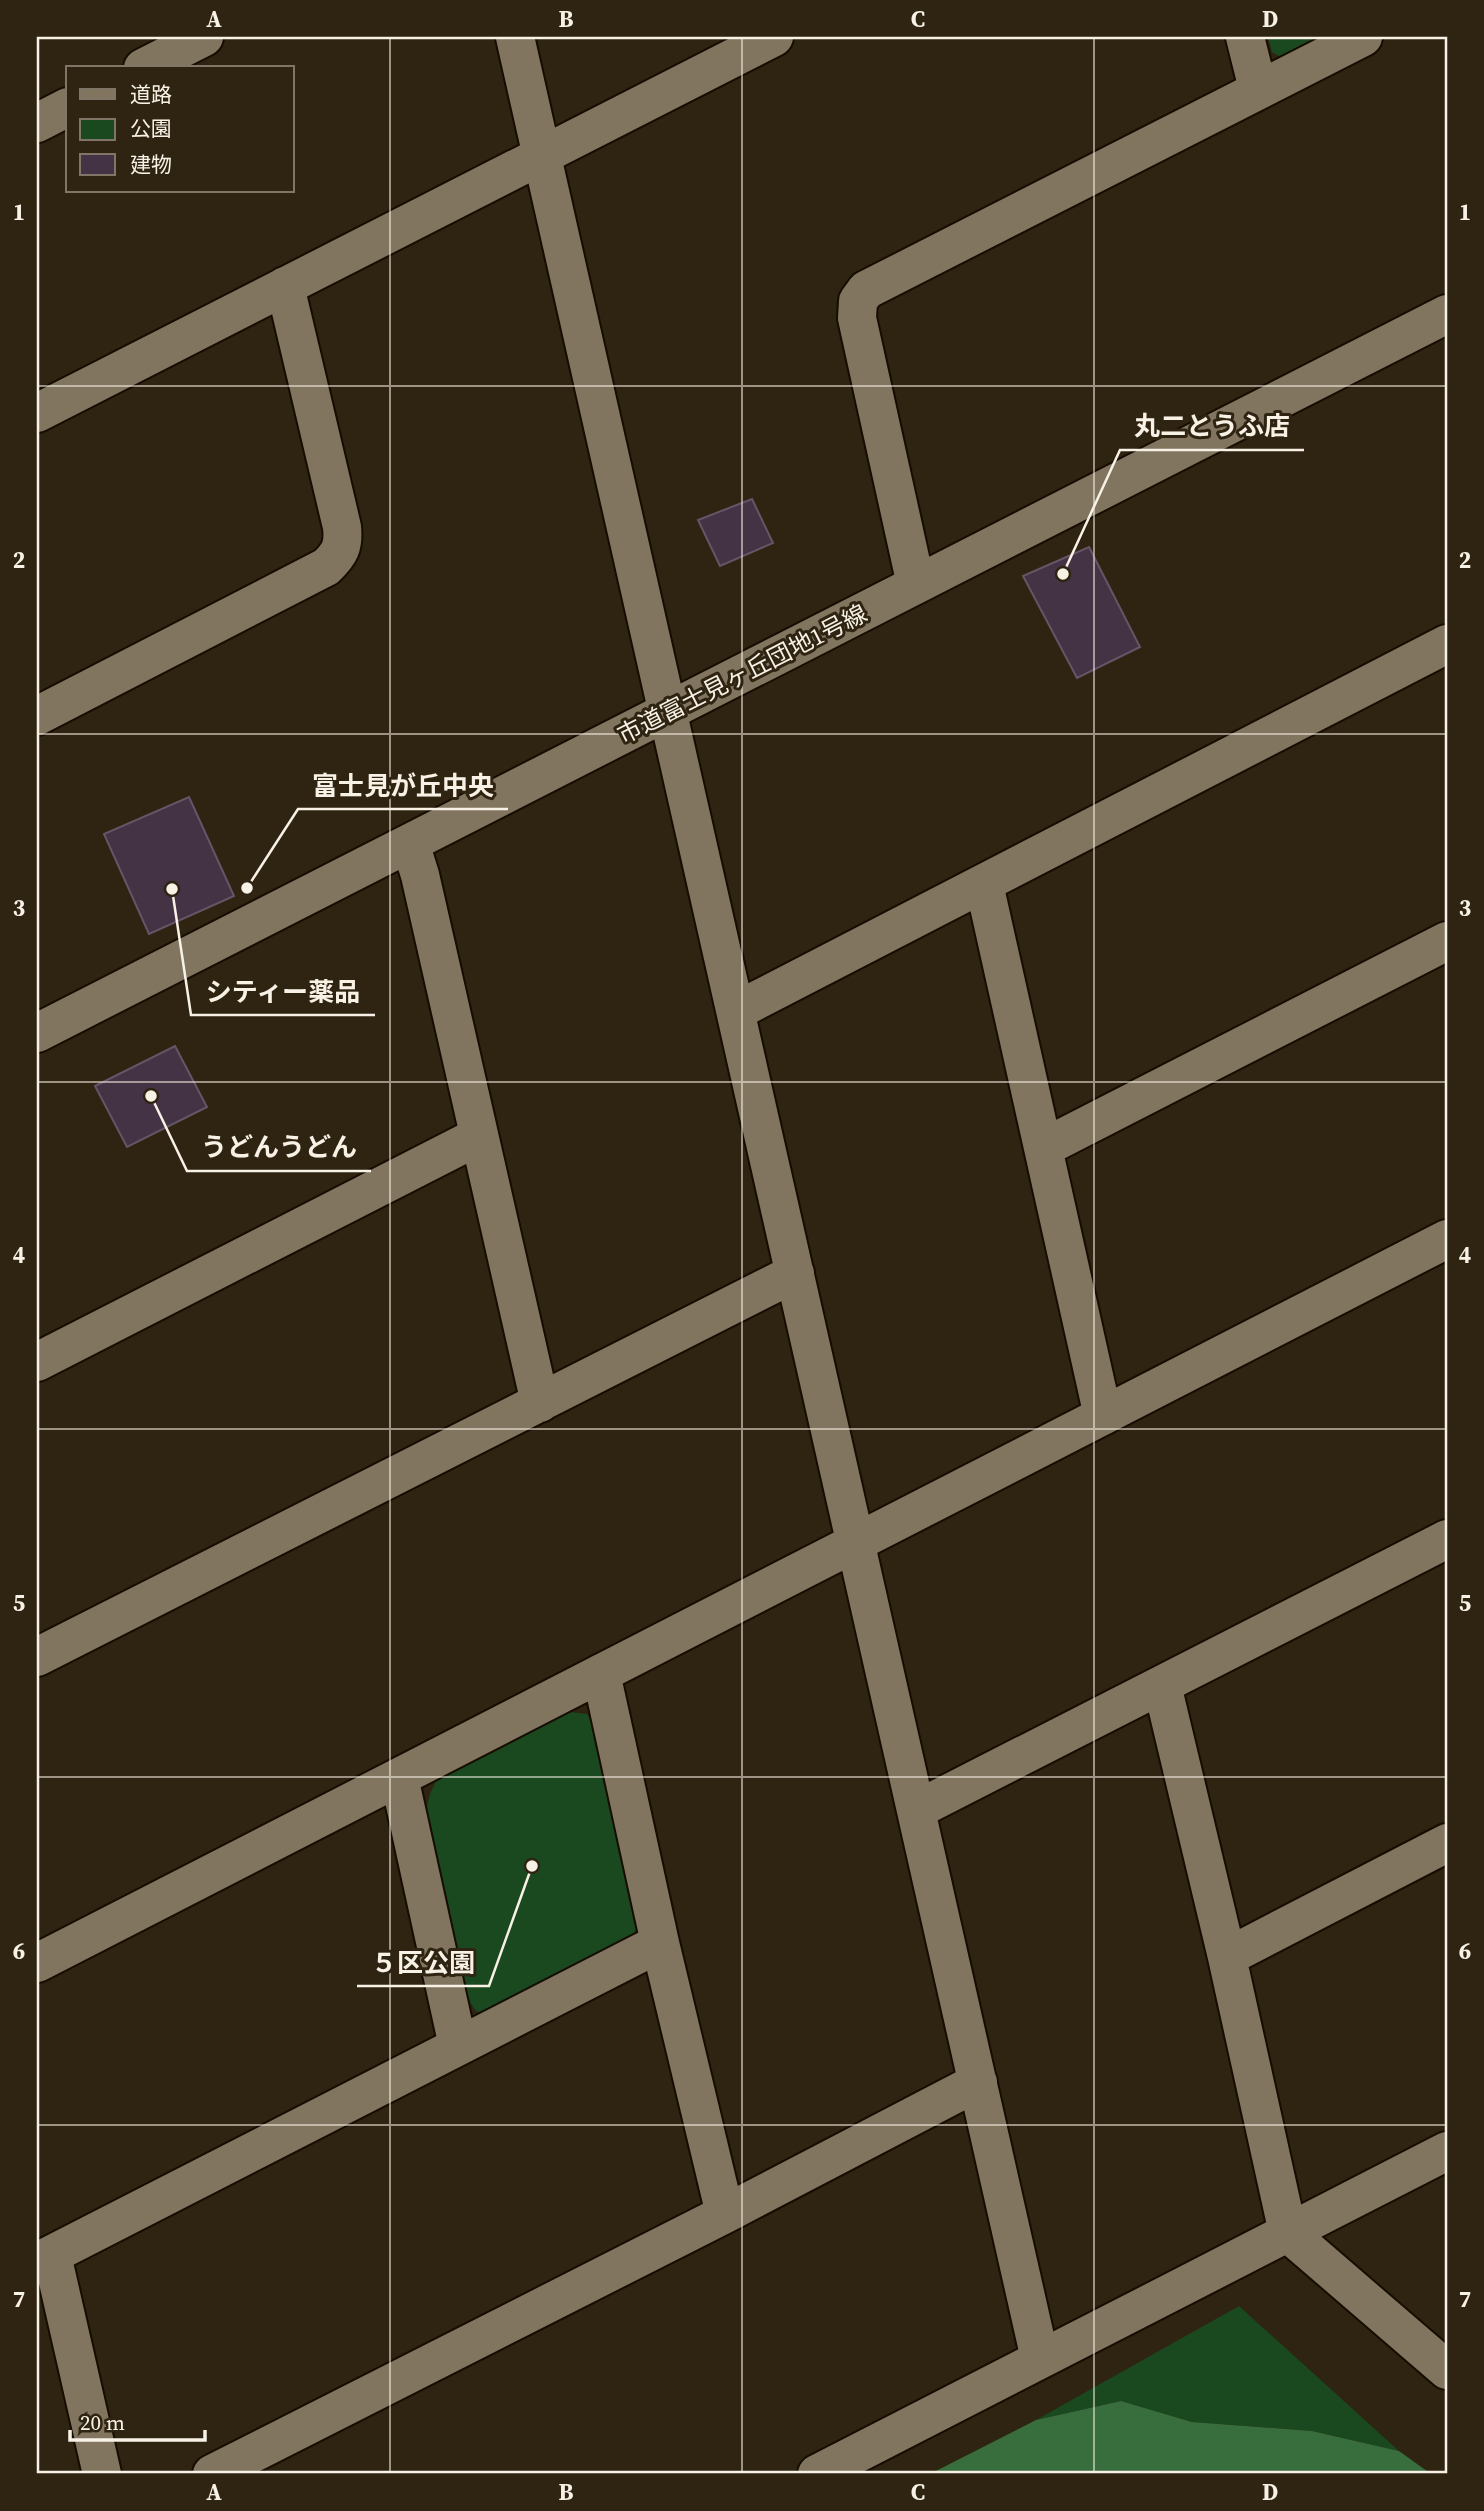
<svg xmlns="http://www.w3.org/2000/svg" width="1484" height="2511" font-family="'Source Serif 4','Noto Sans JP',serif">
	<rect width="100%" height="100%" fill="#2f2412"/>
	<path fill="#1a481f" d="M 1268,37 L 1345,37 L 1290,63 L 1272,52 Z
		M 570,1712 L 587,1714 L 596,1729 L 637,1926 L 628,1947 L 491,2016 L 476,2011 L 467,1998 L 427,1807 L 430,1794 L 438,1777 Z
		M 1239,2306 L 1399,2451 L 1312,2431 L 1192,2422 L 1121,2401 L 1036,2420 Z"/>
	<path fill="#386e3d" d="M 1121,2401 L 1192,2422 L 1312,2431 L 1399,2451 L 1431,2474 L 930,2474 L 1036,2420 Z"/>
	<path fill="#433344" stroke="#665567" stroke-width="2" d="M 752,499 L 773,543 L 720,566 L 698,520 Z
		M 1089,547 L 1140,647 L 1077,678 L 1023,576 Z
		M 189,797 L 234,896 L 149,934 L 104,834 Z
		M 175,1046 L 207,1107 L 127,1147 L 95,1086 Z"/>
	<g fill="none" stroke-linecap="round" stroke-linejoin="round">
		<g stroke="#160d00" stroke-width="42">
			<path id="minor" d="M 515,37 L 1040,2359
				M 1245,37 L 1258,89
				M 143,68 L 204,37
				M 37,123 L 68,107
				M 37,413 L 774,37
				M 916,585 L 857,318 L 858,301 L 866,290 L 1363,37
				M 37,716 L 326,567 C 340,554 344,546 342,527 L 285,286
				M 410,843 L 420,875 L 540,1403
				M 984,884 L 1103,1416
				M 736,1011 L 1447,644
				M 37,1033 L 1447,314
				M 1043,1148 L 1447,941
				M 37,1362 L 479,1136
				M 37,1657 L 795,1273
				M 601,1673 L 660,1943 L 725,2214
				M 1162,1685 L 1227,1957 L 1288,2233 L 1447,2370
				M 399,1777 L 458,2046
				M 916,1810 L 1447,1539
				M 1227,1957 L 1447,1843
				M 37,1963 L 1447,1239
				M 52,2255 L 102,2474
				M 37,2262 L 660,1943
				M 212,2474 L 725,2214 L 978,2082
				M 817,2474 L 1447,2151"/>
		</g>
		<use href="#minor" stroke="#817560" stroke-width="38"/>
	</g>
	<path fill="none" stroke="#f8f1e6" stroke-width="2" stroke-opacity="0.55" d="M 390,37 L 390,2474M 742,37 L 742,2474M 1094,37 L 1094,2474M 37,386 L 1447,386M 37,734 L 1447,734M 37,1082 L 1447,1082M 37,1429 L 1447,1429M 37,1777 L 1447,1777M 37,2125 L 1447,2125"/>
	<g text-anchor="middle" dominant-baseline="central" stroke-width="6" stroke-linejoin="round" paint-order="stroke">
		<g font-size="24" fill="#f8f1e6" stroke="#2f2412">
			<text transform="translate(742 674) rotate(-27)">市道富士見ヶ丘団地1号線</text>
		</g>
	</g>
	<path fill="none" stroke="#f8f1e6" stroke-width="2.5" d="M1063 574L1120 450H1304M247 888L298 809H508M172 889L191 1015H375M151 1096L187 1171H371M532 1866L489 1986H357"/>
	<g fill="#f8f1e6" stroke="#2f2412" stroke-width="2.5">
		<circle cx="1063" cy="574" r="7"/>
		<circle cx="247" cy="888" r="7"/>
		<circle cx="172" cy="889" r="7"/>
		<circle cx="151" cy="1096" r="7"/>
		<circle cx="532" cy="1866" r="7"/>
	</g>
	<g font-size="26" text-anchor="middle" font-weight="bold" fill="#f8f1e6" stroke="#2f2412" stroke-width="6" stroke-linejoin="round" paint-order="stroke">
		<text x="1212" y="435">丸二とうふ店</text>
		<text x="403" y="795">富士見が丘中央</text>
		<text x="283" y="1001">シティー薬品</text>
		<text x="279" y="1156">うどんうどん</text>
		<text x="423" y="1972">５区公園</text>
	</g>
	<rect width="1484" height="2511" fill="none" stroke="#2f2412" stroke-width="77"/>
	<rect x="66" y="66" width="228" height="126" fill="#2f2412" stroke="#7f7667" stroke-width="2"/>
	<rect x="80" y="89" width="35" height="10" fill="#817560" stroke="#7f7667" stroke-width="2"/>
	<text x="130" y="102" font-size="21" fill="#f8f1e6">道路</text>
	<rect x="80" y="119" width="35" height="21" fill="#1a481f" stroke="#7f7667" stroke-width="2"/>
	<text x="130" y="136" font-size="21" fill="#f8f1e6">公園</text>
	<rect x="80" y="154" width="35" height="21" fill="#433344" stroke="#7f7667" stroke-width="2"/>
	<text x="130" y="172" font-size="21" fill="#f8f1e6">建物</text>
	<path d="M70 2430v10h135v-10" fill="none" stroke="#f8f1e6" stroke-width="3.5"/>
	<text x="80" y="2430" font-size="21" fill="#f8f1e6" stroke="#2f2412" stroke-width="5" paint-order="stroke">20 m</text>
	<rect x="38" y="38" width="1408" height="2434" fill="none" stroke="#f8f1e6" stroke-width="2.5"/>
	<g font-size="23" text-anchor="middle" font-weight="bold" fill="#f8f1e6">
		<text x="214" y="27">A</text>
		<text x="566" y="27">B</text>
		<text x="918" y="27">C</text>
		<text x="1270" y="27">D</text>
		<text x="19" y="220">1</text>
		<text x="1465" y="220">1</text>
		<text x="19" y="568">2</text>
		<text x="1465" y="568">2</text>
		<text x="19" y="916">3</text>
		<text x="1465" y="916">3</text>
		<text x="19" y="1263">4</text>
		<text x="1465" y="1263">4</text>
		<text x="19" y="1611">5</text>
		<text x="1465" y="1611">5</text>
		<text x="19" y="1959">6</text>
		<text x="1465" y="1959">6</text>
		<text x="19" y="2307">7</text>
		<text x="1465" y="2307">7</text>
		<text x="214" y="2500">A</text>
		<text x="566" y="2500">B</text>
		<text x="918" y="2500">C</text>
		<text x="1270" y="2500">D</text>
	</g>
</svg>
